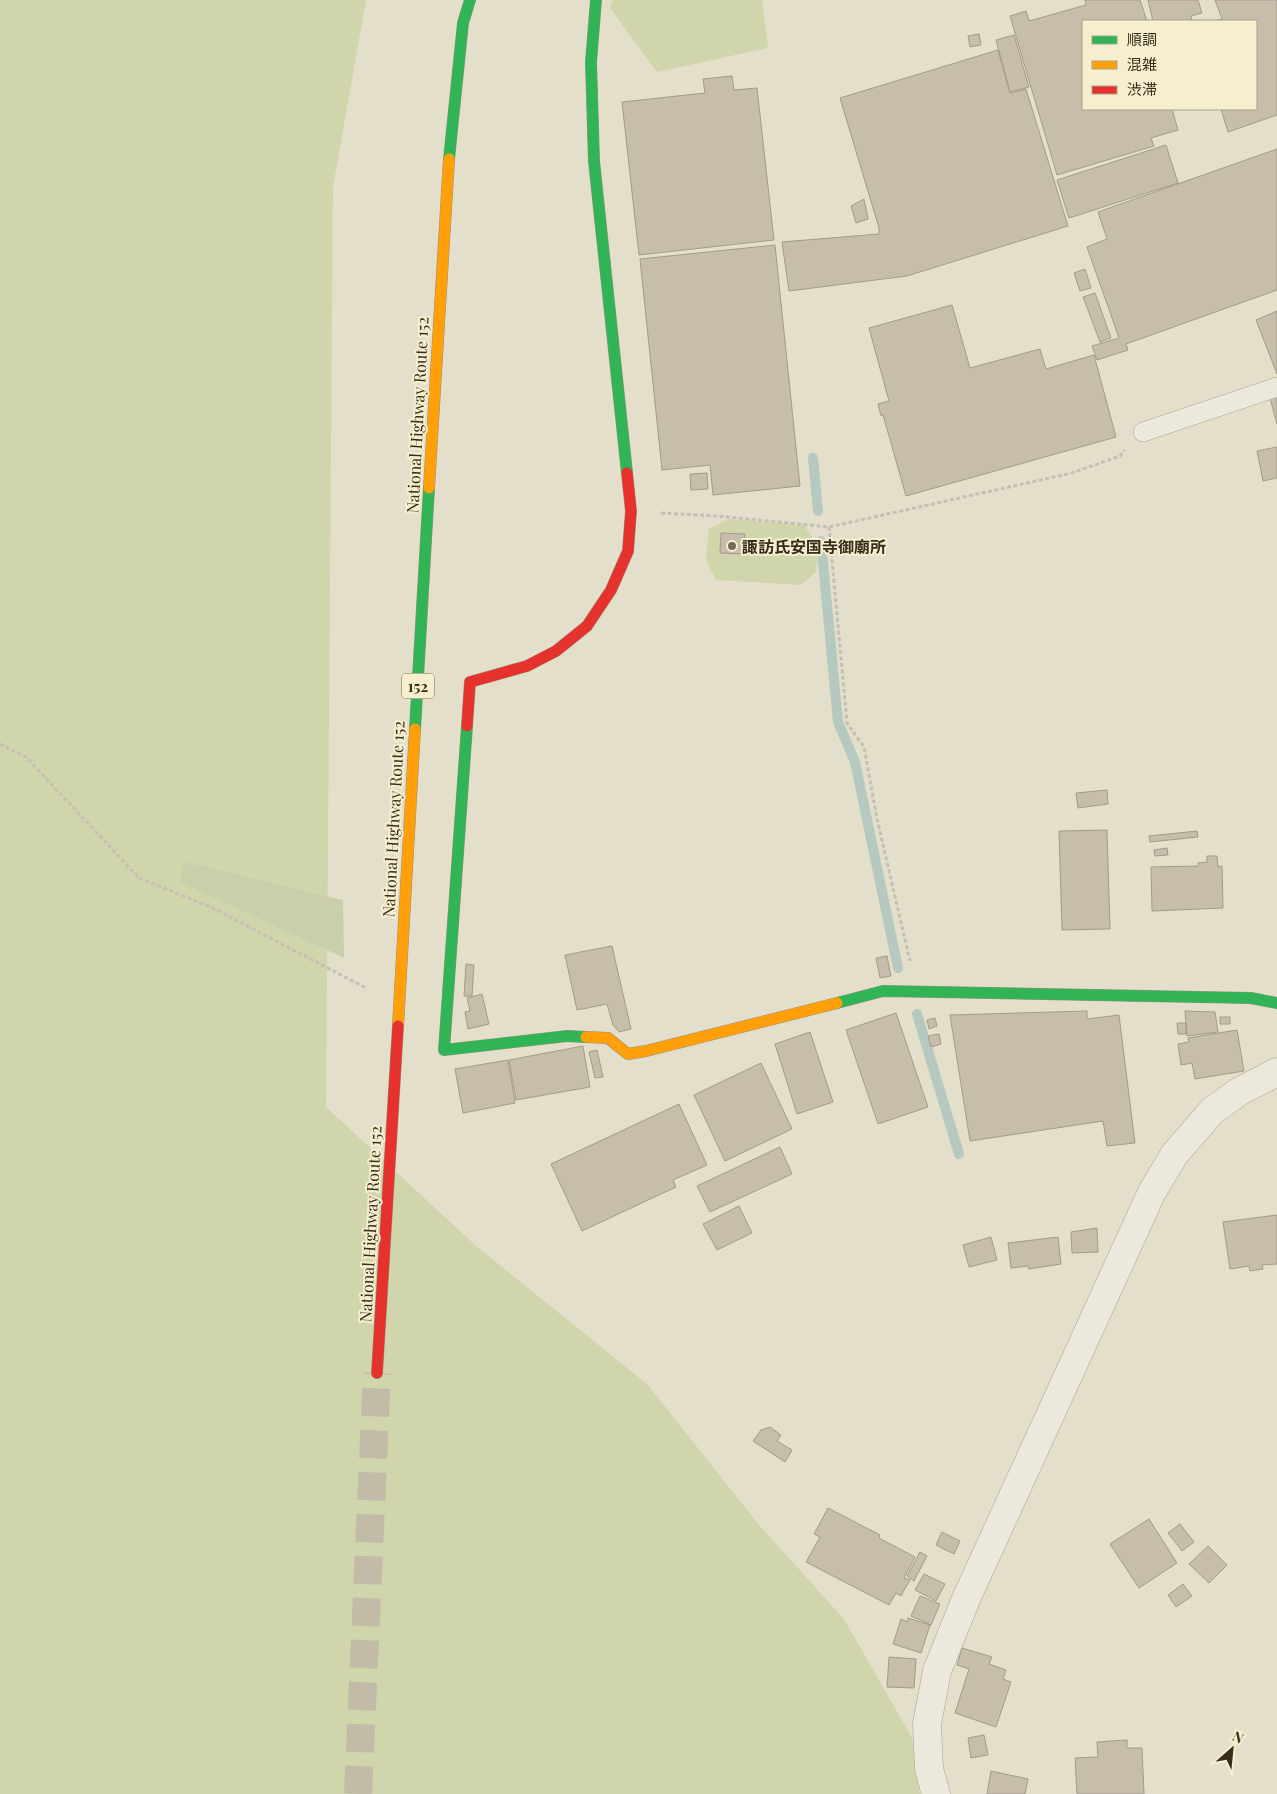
<svg xmlns="http://www.w3.org/2000/svg" width="1277" height="1794" font-family="'Playfair Display','Noto Sans JP',serif">
	<rect width="100%" height="100%" fill="#e4dfca"/>
	<path fill="#d0d5ac" d="M 0,0 L 366,0 L 333,187 L 326,1107 L 475,1245 L 648,1385 L 759,1525 L 844,1619 L 912,1738 L 920,1794 L 0,1794 Z
		M 613,0 L 762,0 L 768,48 L 657,72 L 610,8 Z
		M 729,519 L 804,525 L 818,546 L 816,572 L 801,585 L 716,580 L 706,560 L 709,529 Z"/>
	<path fill="#cbceab" d="M 184,862 L 343,900 L 344,958 L 180,882 Z"/>
	<g fill="none" stroke-linecap="round" stroke-linejoin="round">
		<path stroke="#b6c9c0" stroke-width="10" d="M 813,458 L 818,511
			M 821,541 L 838,722 L 855,762 L 898,968
			M 917,1014 L 959,1154"/>
	</g>
	<path fill="#c7bdab" stroke="#a49a8a" d="M 1085,0 L 1140,0 L 1147,21 L 1083,21 L 1083,109 L 1172,109 L 1178,130 L 1151,138 L 1154,146 L 1057,175 L 1010,16 L 1026,11 L 1029,21 L 1086,5 Z
		M 1148,0 L 1198,0 L 1202,13 L 1191,16 L 1192,21 L 1153,21 Z
		M 1215,0 L 1277,0 L 1277,115 L 1228,132 L 1221,109 L 1256,109 L 1256,21 L 1214,21 L 1222,19 Z
		M 979,34 L 981,45 L 970,47 L 968,36 Z
		M 1014,35 L 1029,87 L 1010,92 L 996,40 Z
		M 998,50 L 1010,93 L 1026,89 L 1068,226 L 907,276 L 789,291 L 782,242 L 879,234 L 879,228 L 840,98 Z
		M 732,76 L 734,90 L 757,88 L 774,240 L 639,255 L 622,102 L 705,93 L 703,79 Z
		M 1166,145 L 1178,183 L 1069,218 L 1057,180 Z
		M 1277,149 L 1277,290 L 1126,344 L 1128,350 L 1097,360 L 1092,346 L 1119,338 L 1087,247 L 1107,239 L 1098,212 Z
		M 864,199 L 868,219 L 856,223 L 851,206 Z
		M 775,245 L 800,486 L 713,495 L 710,465 L 662,470 L 640,259 Z
		M 1085,269 L 1091,288 L 1080,291 L 1074,273 Z
		M 1095,293 L 1111,338 L 1100,342 L 1083,297 Z
		M 952,305 L 970,368 L 1040,349 L 1046,369 L 1094,355 L 1116,437 L 906,496 L 883,415 L 881,416 L 878,404 L 889,401 L 869,328 Z
		M 1277,311 L 1277,374 L 1256,320 Z
		M 1277,396 L 1277,424 L 1270,398 Z
		M 1277,447 L 1277,478 L 1263,481 L 1257,451 Z
		M 707,473 L 708,489 L 691,490 L 690,474 Z
		M 721,533 L 745,534 L 745,554 L 720,553 Z
		M 1107,790 L 1108,804 L 1078,808 L 1076,793 Z
		M 1107,830 L 1110,929 L 1062,930 L 1059,831 Z
		M 1197,831 L 1198,837 L 1150,842 L 1149,836 Z
		M 1167,848 L 1168,855 L 1155,856 L 1154,850 Z
		M 1207,856 L 1217,856 L 1218,867 L 1222,866 L 1223,908 L 1152,911 L 1151,867 L 1198,866 L 1198,863 L 1207,862 Z
		M 612,946 L 631,1029 L 619,1032 L 613,1025 L 607,1004 L 577,1010 L 565,955 Z
		M 887,956 L 891,976 L 880,978 L 876,958 Z
		M 466,964 L 474,965 L 472,996 L 464,996 Z
		M 482,994 L 489,1024 L 468,1029 L 465,1012 L 470,1011 L 467,998 Z
		M 1087,1011 L 1087,1019 L 1119,1015 L 1135,1143 L 1107,1146 L 1103,1121 L 970,1141 L 950,1015 Z
		M 1185,1011 L 1215,1012 L 1218,1032 L 1187,1036 Z
		M 896,1013 L 928,1107 L 878,1124 L 846,1030 Z
		M 1220,1017 L 1230,1017 L 1230,1024 L 1220,1024 Z
		M 935,1018 L 937,1026 L 929,1029 L 927,1020 Z
		M 1177,1023 L 1186,1023 L 1186,1034 L 1178,1034 Z
		M 1237,1030 L 1244,1071 L 1195,1079 L 1192,1063 L 1181,1065 L 1178,1044 L 1189,1042 L 1188,1038 Z
		M 810,1032 L 833,1102 L 797,1114 L 775,1044 Z
		M 939,1034 L 941,1044 L 931,1047 L 928,1036 Z
		M 583,1046 L 590,1087 L 516,1100 L 509,1060 Z
		M 597,1050 L 603,1077 L 595,1078 L 589,1052 Z
		M 508,1060 L 515,1103 L 463,1113 L 455,1069 Z
		M 761,1063 L 792,1129 L 725,1161 L 694,1095 Z
		M 679,1104 L 707,1165 L 673,1180 L 676,1187 L 582,1231 L 551,1164 Z
		M 780,1147 L 792,1174 L 710,1212 L 697,1186 Z
		M 739,1206 L 752,1233 L 717,1250 L 703,1224 Z
		M 1277,1215 L 1277,1264 L 1262,1265 L 1263,1269 L 1250,1271 L 1249,1266 L 1230,1269 L 1223,1222 Z
		M 1097,1228 L 1098,1252 L 1072,1253 L 1071,1232 Z
		M 991,1237 L 997,1260 L 969,1267 L 963,1245 Z
		M 1058,1237 L 1061,1264 L 1029,1269 L 1028,1266 L 1011,1268 L 1008,1243 Z
		M 770,1427 L 781,1435 L 777,1441 L 792,1450 L 785,1462 L 753,1441 L 761,1430 Z
		M 828,1508 L 880,1535 L 879,1538 L 915,1557 L 904,1578 L 910,1580 L 901,1596 L 896,1593 L 889,1605 L 806,1562 L 820,1537 L 814,1534 Z
		M 1149,1519 L 1177,1563 L 1139,1588 L 1110,1544 Z
		M 1180,1524 L 1194,1542 L 1182,1551 L 1168,1533 Z
		M 942,1532 L 960,1541 L 954,1554 L 936,1545 Z
		M 1208,1546 L 1227,1565 L 1209,1583 L 1189,1564 Z
		M 920,1552 L 927,1556 L 914,1581 L 907,1576 Z
		M 924,1574 L 945,1584 L 936,1601 L 915,1590 Z
		M 1183,1584 L 1192,1596 L 1176,1607 L 1168,1595 Z
		M 920,1596 L 940,1604 L 931,1625 L 911,1616 Z
		M 908,1618 L 930,1625 L 921,1653 L 893,1644 L 901,1619 L 907,1622 Z
		M 962,1648 L 992,1657 L 989,1664 L 1006,1670 L 1003,1679 L 1011,1682 L 996,1727 L 955,1713 L 969,1669 L 957,1665 Z
		M 889,1657 L 916,1659 L 914,1688 L 887,1687 Z
		M 984,1735 L 988,1755 L 971,1758 L 968,1738 Z
		M 1127,1740 L 1127,1748 L 1142,1748 L 1144,1794 L 1077,1794 L 1075,1758 L 1098,1757 L 1097,1742 Z
		M 991,1771 L 1028,1779 L 1025,1794 L 987,1794 Z"/>
	<g fill="none" stroke-linecap="round" stroke-linejoin="round">
		<path stroke="#c1bba7" stroke-width="28" stroke-dasharray="28 14" stroke-linecap="butt" d="M 358,1794 L 377,1373"/>
		<g stroke="#a9a394" stroke-width="20">
			<path id="lane" d="M 1143,432 L 1277,387"/>
		</g>
		<g stroke="#a9a394" stroke-width="29">
			<path id="street" d="M 936,1794 L 929,1769 L 927,1724 L 937,1671 L 966,1599 L 1152,1192 L 1174,1155 L 1212,1111 L 1240,1091 L 1277,1072"/>
		</g>
		<g stroke="#989384" stroke-width="12">
			<path id="fast" d="M 596,0 L 591,62 L 594,161 L 627,473
				M 449,159 L 463,23 L 470,0
				M 467,726 L 444,1050 L 567,1036 L 586,1037
				M 415,729 L 429,488
				M 837,1003 L 883,991 L 1251,998 L 1277,1003"/>
		</g>
		<g stroke="#989384" stroke-width="12">
			<path id="slow" d="M 429,488 L 449,159
				M 398,1026 L 415,729
				M 586,1037 L 608,1038 L 628,1054 L 646,1051 L 837,1003"/>
		</g>
		<g stroke="#989384" stroke-width="12">
			<path id="jam" d="M 467,726 L 470,682 L 527,666 L 556,651 L 587,626 L 611,590 L 628,551 L 631,511 L 627,473
				M 377,1373 L 398,1026"/>
		</g>
		<path stroke="#c4c0b3" stroke-width="3" stroke-dasharray="4 2.5" stroke-linecap="butt" d="M 661,513 L 718,516 L 829,527 L 1072,473 L 1120,456 L 1125,450
			M 829,527 L 847,723 L 864,747 L 877,819 L 910,961
			M 0,744 L 26,757 L 139,878 L 213,908 L 366,988"/>
		<use href="#lane" stroke="#ece8dc" stroke-width="19"/>
		<use href="#street" stroke="#ece8dc" stroke-width="28"/>
		<use href="#fast" stroke="#30b455" stroke-width="11"/>
		<use href="#slow" stroke="#ff9f0a" stroke-width="11"/>
		<use href="#jam" stroke="#e5322d" stroke-width="11"/>
	</g>
	<circle fill="#746b59" stroke="#f6efcf" stroke-width="2" cx="732" cy="546" r="5"/>
	<g text-anchor="middle" dominant-baseline="central" stroke-width="4" stroke-linejoin="round" paint-order="stroke">
		<rect fill="#f6efcf" stroke="#706652" stroke-width="1" x="402" y="673.5" width="32" height="25" rx="4"/>
		<g font-size="15" font-weight="bold" fill="#372c1c">
			<text x="418" y="686">152</text>
		</g>
		<g font-size="16" fill="#372c1c" stroke="#f6efcf">
			<text transform="translate(417 415) rotate(-87)">National Highway Route 152</text>
			<text transform="translate(393 819) rotate(-87)">National Highway Route 152</text>
			<text transform="translate(370 1224) rotate(-87)">National Highway Route 152</text>
		</g>
		<g font-size="16" font-weight="bold" fill="#372c1c" stroke="#f6efcf" text-anchor="start">
			<text x="742" y="546">諏訪氏安国寺御廟所</text>
		</g>
	</g>
	<rect x="1082" y="20" width="175" height="90" fill="#f6efcf" stroke="#aaa187"/>
	<rect x="1092" y="36" width="25" height="8" fill="#30b455" stroke="#aaa187"/>
	<text x="1127" y="45" font-size="15" fill="#372c1c">順調</text>
	<rect x="1092" y="61" width="25" height="8" fill="#ff9f0a" stroke="#aaa187"/>
	<text x="1127" y="70" font-size="15" fill="#372c1c">混雑</text>
	<rect x="1092" y="86" width="25" height="8" fill="#e5322d" stroke="#aaa187"/>
	<text x="1127" y="95" font-size="15" fill="#372c1c">渋滞</text>
	<g transform="translate(1232 1749) rotate(27)" stroke="#f6efcf" stroke-width="4" paint-order="stroke">
	<path d="M0-4L9 19L0 12L-9 19Z" fill="#372c1c"/>
	<text y="-8" font-size="14" font-weight="bold" text-anchor="middle" fill="#372c1c">N</text>
	</g>
</svg>
